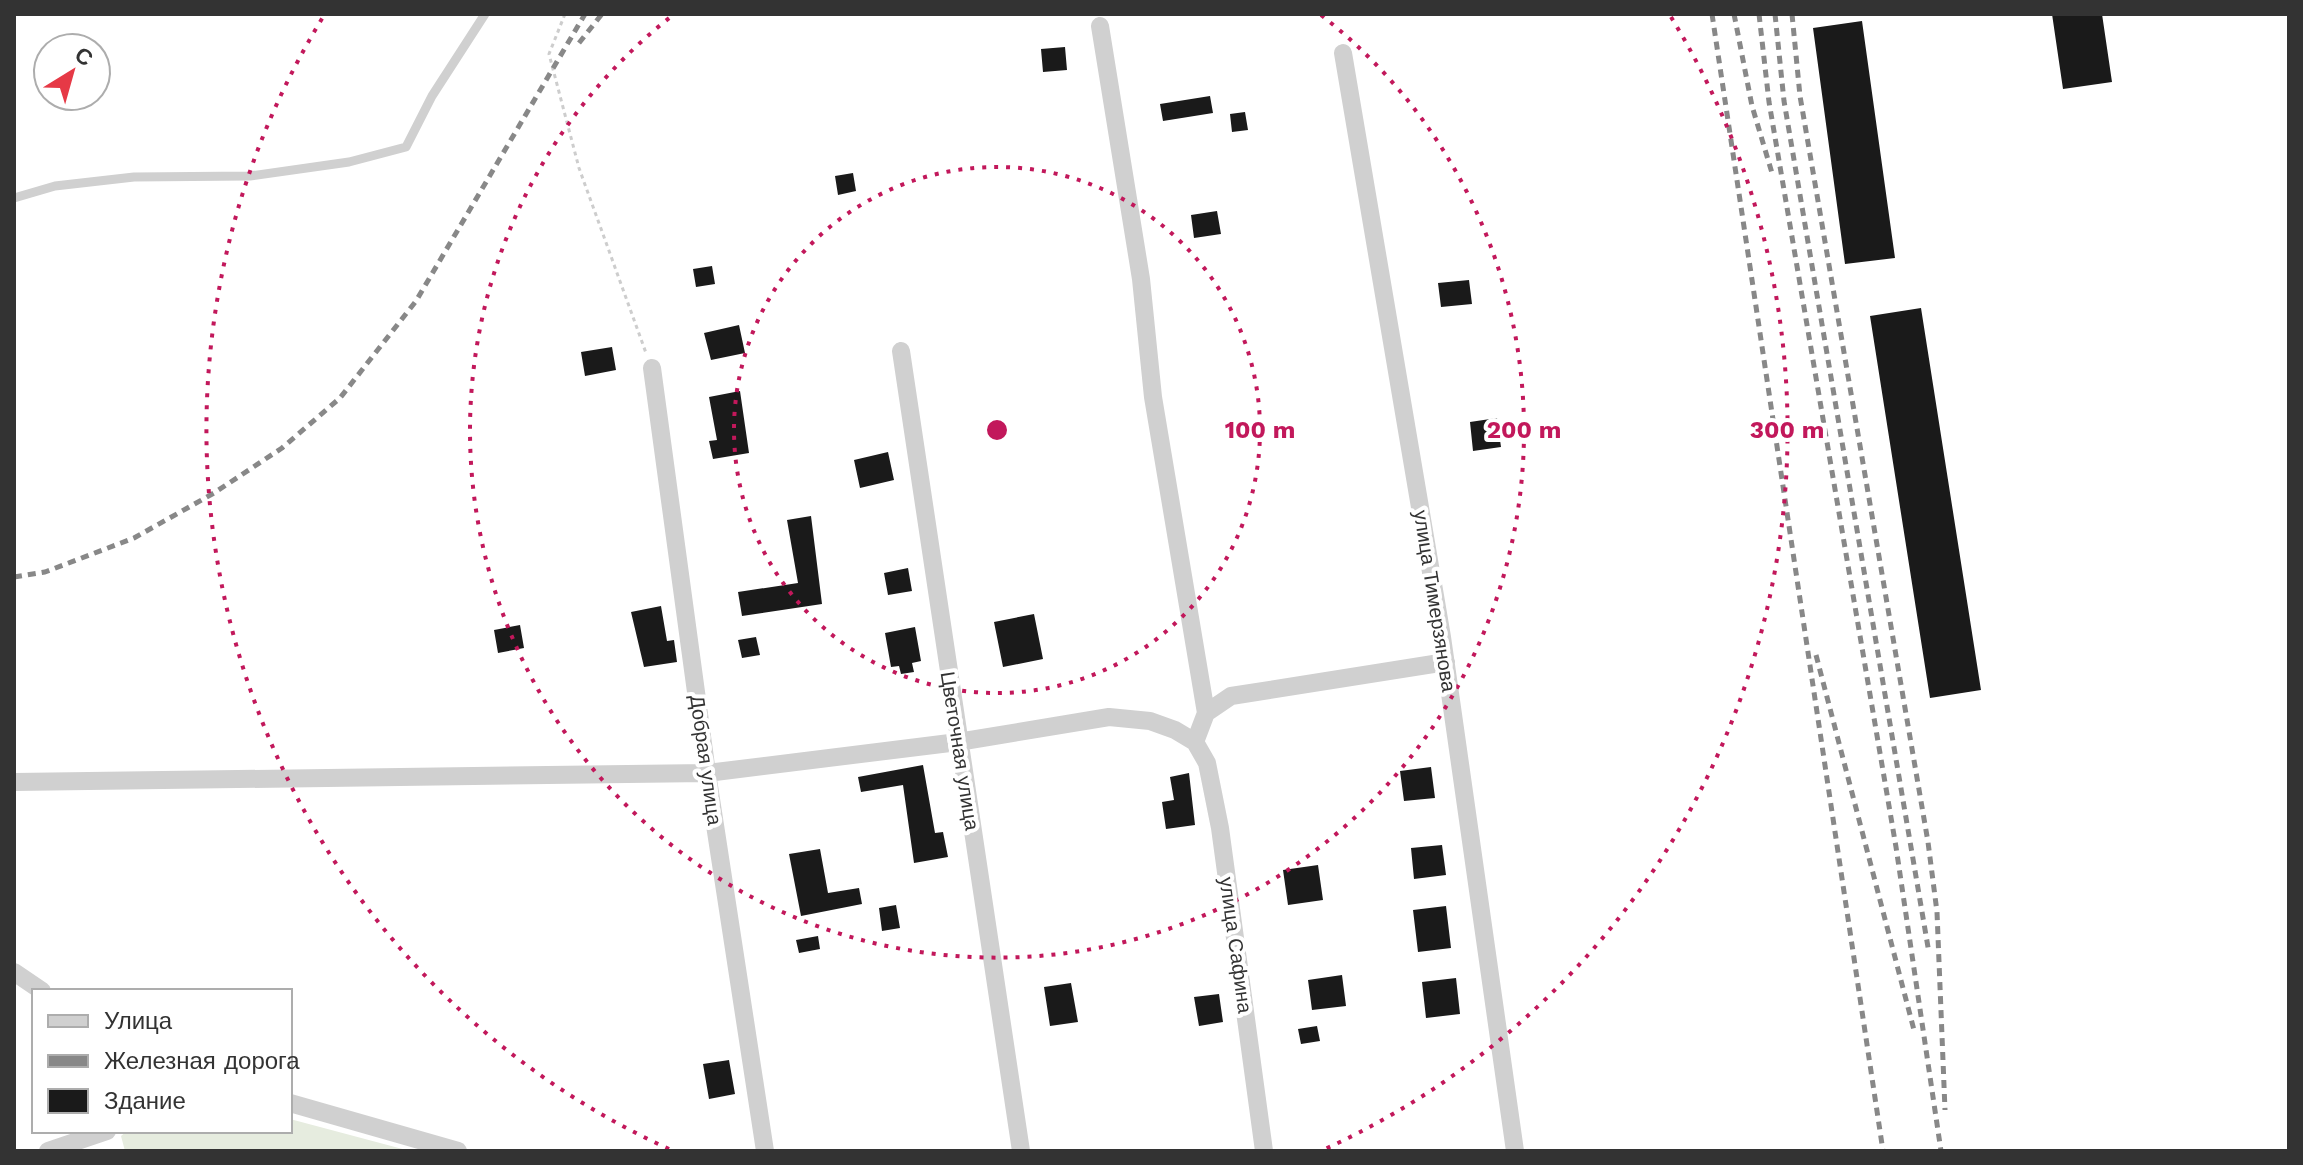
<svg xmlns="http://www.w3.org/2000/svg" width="2303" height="1165" font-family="'Work Sans',sans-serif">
	<rect width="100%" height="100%" fill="#fff"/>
	<path fill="#e6ecdf" d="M 290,1119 L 410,1151 L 125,1151 L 121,1136 L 127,1131 L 290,1131 Z"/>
	<path fill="#1a1a1a" d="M 2052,14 L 2102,14 L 2112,82 L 2063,89 Z
		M 1862,21 L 1895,258 L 1845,264 L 1813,28 Z
		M 1065,47 L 1067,70 L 1043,72 L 1041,49 Z
		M 1210,96 L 1213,113 L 1163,121 L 1160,104 Z
		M 1245,112 L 1248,130 L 1232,132 L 1230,114 Z
		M 853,173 L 856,191 L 838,195 L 835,176 Z
		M 1217,211 L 1221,234 L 1194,238 L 1191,215 Z
		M 712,266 L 715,284 L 696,287 L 693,269 Z
		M 1469,280 L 1472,304 L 1441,307 L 1438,283 Z
		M 1921,308 L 1981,690 L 1930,698 L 1870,316 Z
		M 739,325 L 745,353 L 711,360 L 704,333 Z
		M 612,347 L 616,370 L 585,376 L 581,352 Z
		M 740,391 L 749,453 L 713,459 L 709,441 L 717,440 L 709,397 Z
		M 1497,418 L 1501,447 L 1473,451 L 1470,422 Z
		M 888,452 L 894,480 L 860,488 L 854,460 Z
		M 811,516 L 822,604 L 742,616 L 738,592 L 798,583 L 787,520 Z
		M 908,568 L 912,591 L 888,595 L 884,573 Z
		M 661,606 L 667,641 L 674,640 L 677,662 L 644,667 L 631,612 Z
		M 1034,614 L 1043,659 L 1003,667 L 994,622 Z
		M 520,625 L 524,648 L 498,653 L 494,630 Z
		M 915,627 L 921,661 L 912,663 L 914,672 L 901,674 L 899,666 L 891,667 L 885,633 Z
		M 756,637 L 760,655 L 742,658 L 738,640 Z
		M 923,765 L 935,833 L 943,832 L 948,857 L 914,863 L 903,785 L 861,792 L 858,777 Z
		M 1431,767 L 1435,798 L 1404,801 L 1400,771 Z
		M 1189,773 L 1195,825 L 1166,829 L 1162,802 L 1174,800 L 1170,777 Z
		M 1442,845 L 1446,875 L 1414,879 L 1411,848 Z
		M 820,849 L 828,893 L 859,888 L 862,904 L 801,916 L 789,854 Z
		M 1318,865 L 1323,900 L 1288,905 L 1283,870 Z
		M 896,905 L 900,928 L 882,931 L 879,908 Z
		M 1446,906 L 1451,948 L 1418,952 L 1413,910 Z
		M 818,936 L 820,949 L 799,953 L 796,940 Z
		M 1342,975 L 1346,1006 L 1312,1010 L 1308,980 Z
		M 1456,978 L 1460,1014 L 1426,1018 L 1422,982 Z
		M 1071,983 L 1078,1022 L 1050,1026 L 1044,987 Z
		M 1219,994 L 1223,1022 L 1199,1026 L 1194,997 Z
		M 1317,1026 L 1320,1041 L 1301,1044 L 1298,1029 Z
		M 729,1060 L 735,1094 L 709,1099 L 703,1064 Z"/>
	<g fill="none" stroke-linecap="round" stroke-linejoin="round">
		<path stroke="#cdcdcd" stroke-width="3" stroke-dasharray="4 4" stroke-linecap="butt" d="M 565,14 L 549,54 L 579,168 L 646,353"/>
		<path stroke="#d0d0d0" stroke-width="9" d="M 14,198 L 55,186 L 134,177 L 250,176 L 349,162 L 406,147 L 432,96 L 485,14"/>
		<path stroke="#d0d0d0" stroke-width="18" d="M 1100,26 L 1141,279 L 1153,397 L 1206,713 L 1195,742
			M 1343,53 L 1442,637 L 1515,1151
			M 901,351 L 1021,1151
			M 652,368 L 707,773 L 765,1151
			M 1206,713 L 1231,696 L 1446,662
			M 14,782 L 707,773 L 958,742 L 1109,717 L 1150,721 L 1175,730 L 1195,742 L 1207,763 L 1220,828 L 1264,1151
			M 14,972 L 42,991
			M 290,1103 L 458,1151
			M 48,1151 L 107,1131"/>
		<path stroke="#888" stroke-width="5" stroke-dasharray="8 6" stroke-linecap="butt" d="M 1712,14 L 1883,1151
			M 1734,14 L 1752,106 L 1772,173
			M 1759,14 L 1769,102 L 1896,847 L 1941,1151
			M 1775,14 L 1784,101 L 1929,953
			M 1792,14 L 1800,96 L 1928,842 L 1937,912 L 1945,1110
			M 579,43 L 602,14
			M 14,577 L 45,572 L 134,538 L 214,493 L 282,448 L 340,398 L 416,301 L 585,14
			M 1816,655 L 1915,1034"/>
	</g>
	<g fill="none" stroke="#c2185b" stroke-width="4" stroke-dasharray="4 8">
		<circle cx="997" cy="430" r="263"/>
		<path d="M1321 15A527 527 0 1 1 673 15"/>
		<path d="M669 1149A790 790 0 0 1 323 17M1671 17A790 790 0 0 1 1325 1149"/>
	</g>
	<g text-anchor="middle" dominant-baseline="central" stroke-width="8" stroke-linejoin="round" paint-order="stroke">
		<g font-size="20" fill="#333" stroke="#fff">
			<text transform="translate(1435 601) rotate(81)">улица Тимерзянова</text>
			<text transform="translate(960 751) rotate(81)">Цветочная улица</text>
			<text transform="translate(706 760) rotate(82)">Добрая улица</text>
			<text transform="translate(1236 945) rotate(82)">улица Сафина</text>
		</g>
	</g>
	<circle cx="997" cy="430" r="12" fill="#c2185b" stroke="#fff" stroke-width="4"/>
	<g font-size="24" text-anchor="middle" font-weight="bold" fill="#c2185b" stroke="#fff" stroke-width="8" stroke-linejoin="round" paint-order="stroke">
		<text x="1260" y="438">100 m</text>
		<text x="1524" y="438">200 m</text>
		<text x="1787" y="438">300 m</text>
	</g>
	<rect width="2303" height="1165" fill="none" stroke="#333333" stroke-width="32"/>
	<rect x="32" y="989" width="260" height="144" fill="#ffffff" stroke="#adadad" stroke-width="2"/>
	<rect x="48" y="1015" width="40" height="12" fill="#d0d0d0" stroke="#adadad" stroke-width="2"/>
	<text x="104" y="1029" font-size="24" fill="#333333">Улица</text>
	<rect x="48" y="1055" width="40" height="12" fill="#888888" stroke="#adadad" stroke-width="2"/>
	<text x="104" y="1069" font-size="24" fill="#333333">Железная дорога</text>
	<rect x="48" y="1089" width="40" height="24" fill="#1a1a1a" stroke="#adadad" stroke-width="2"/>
	<text x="104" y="1109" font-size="24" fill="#333333">Здание</text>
	<g transform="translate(72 72) rotate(37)"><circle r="38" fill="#ffffff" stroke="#adadad" stroke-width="2"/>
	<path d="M0-6L14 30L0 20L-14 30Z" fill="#e63946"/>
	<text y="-12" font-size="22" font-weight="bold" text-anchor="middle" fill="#333333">С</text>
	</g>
</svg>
